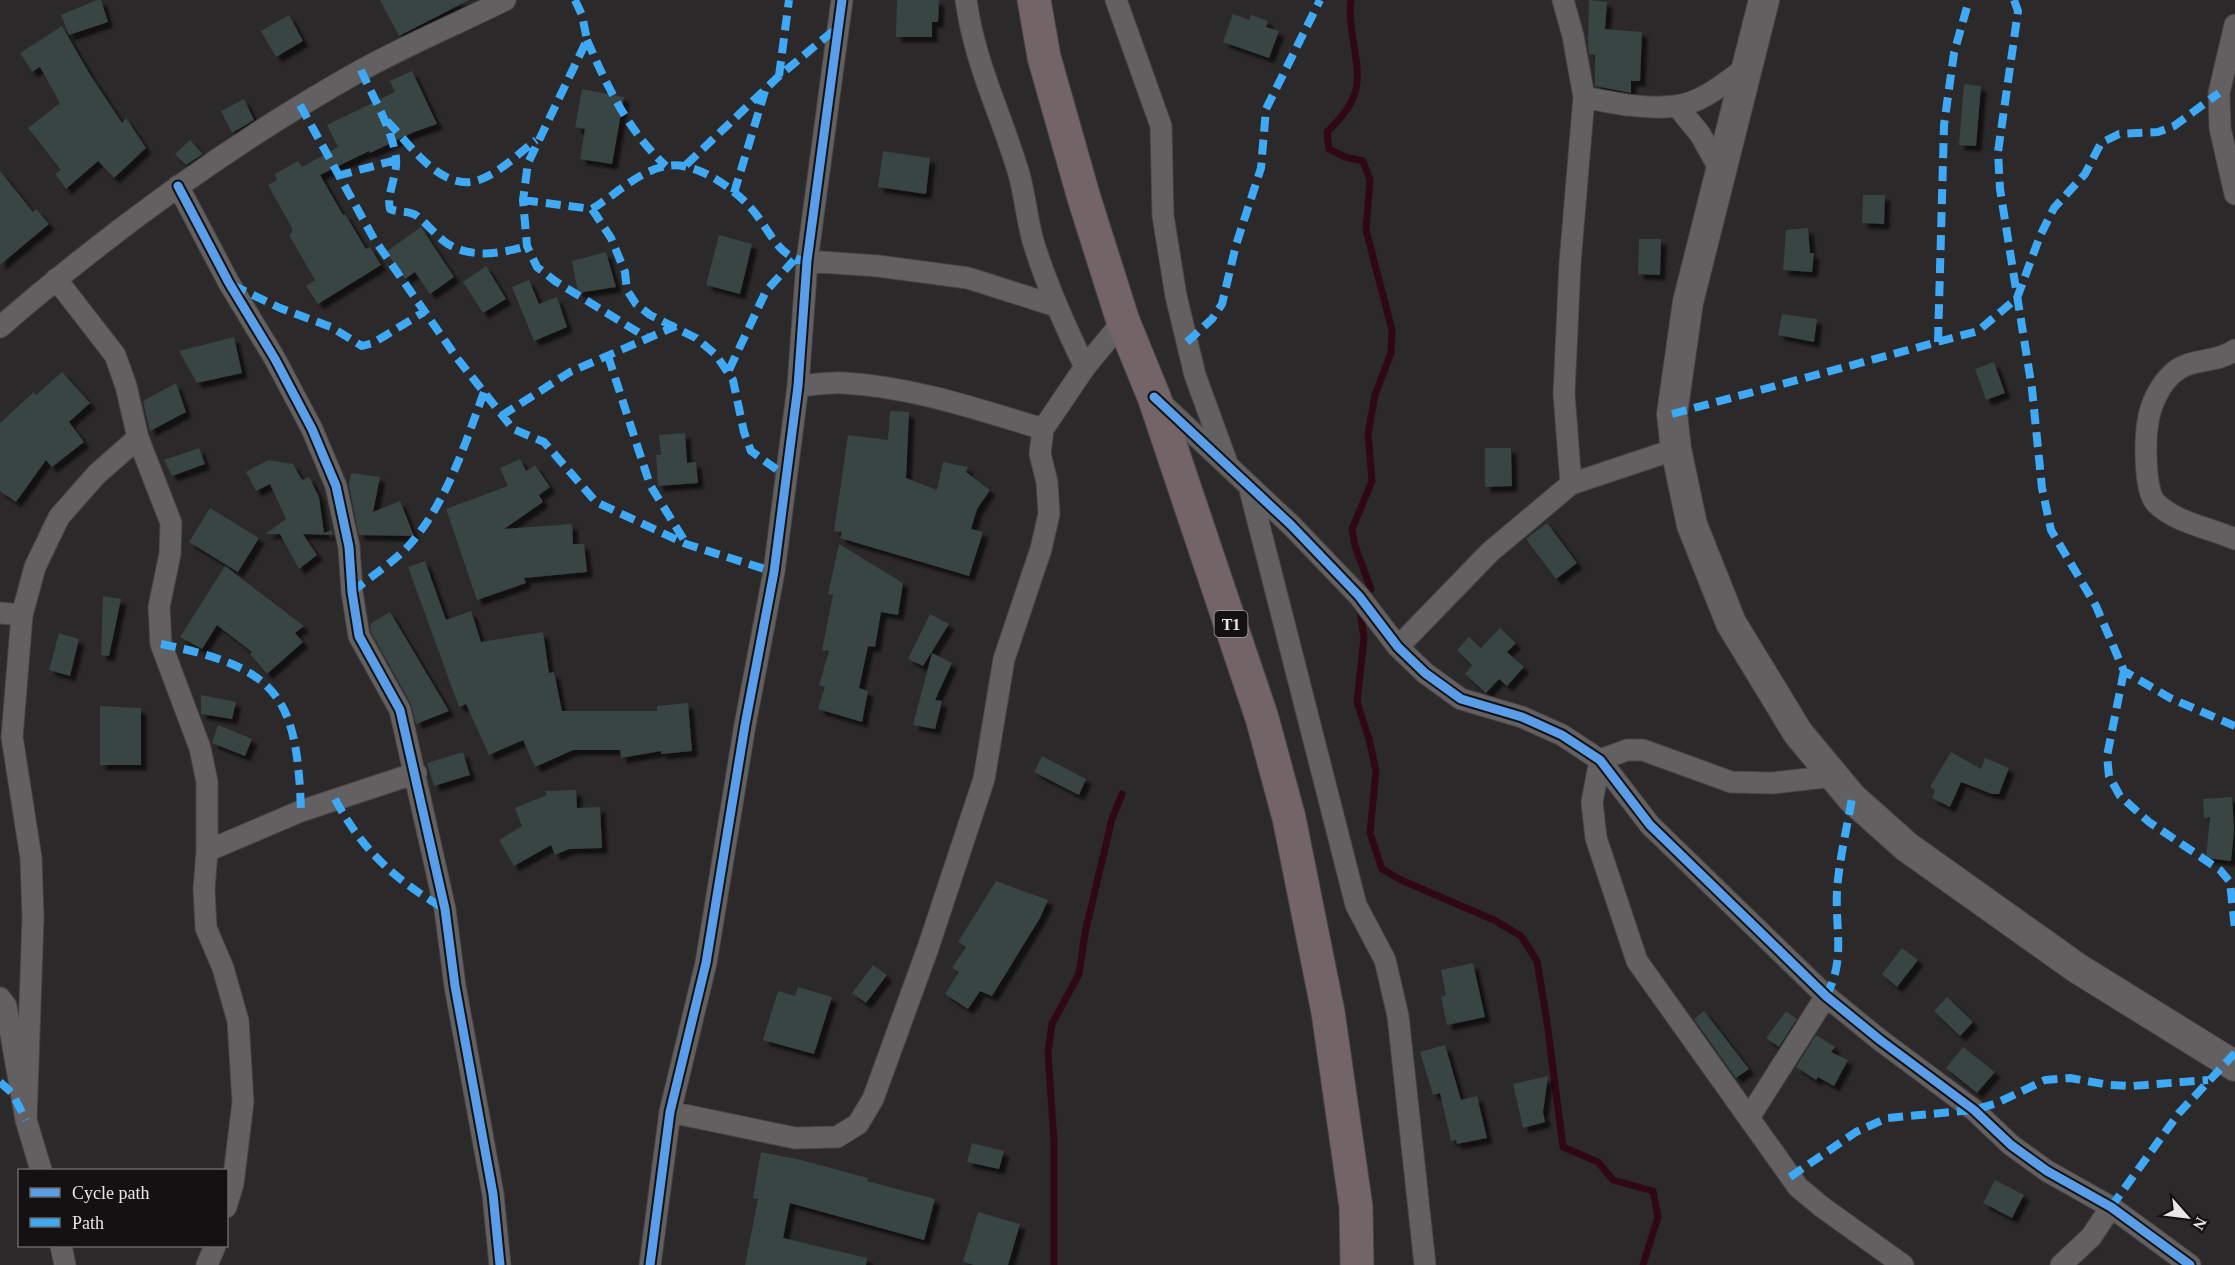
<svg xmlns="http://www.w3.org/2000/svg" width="2235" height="1265" font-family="Georgia,serif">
	<defs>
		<filter id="shadow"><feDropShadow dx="5.5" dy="5.5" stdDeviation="1.5" flood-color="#0009"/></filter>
	</defs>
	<rect width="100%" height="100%" fill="#2c292a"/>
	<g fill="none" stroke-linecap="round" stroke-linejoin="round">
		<path stroke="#300814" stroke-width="7" d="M 1351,0 C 1349,11 1351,22 1352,33 C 1360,82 1364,96 1327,132 L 1329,149 L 1345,157 L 1363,161 L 1370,180 L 1366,230 L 1392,330 L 1391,353 L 1375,395 L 1368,434 L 1372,481 L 1352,529 L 1355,546 L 1371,589 L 1361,594
			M 1360,610 L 1364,638 L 1357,702 L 1369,739 L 1376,771 L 1370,833 L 1382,869 L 1401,880 L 1494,920 L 1521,936 L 1537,961 L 1547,1022 L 1563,1147 L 1598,1162 L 1613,1180 L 1653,1191 L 1658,1217 L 1643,1265
			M 1054,1265 L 1054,1142 L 1048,1052 L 1052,1024 L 1079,974 L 1085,933 L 1112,819 L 1122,794"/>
	</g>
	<path fill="#374443" filter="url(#shadow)" d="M 97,0 L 101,0 L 108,22 L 69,35 L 61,15 Z
		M 380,0 L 469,0 L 399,36 Z
		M 897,0 L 939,0 L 938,22 L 932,22 L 932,37 L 896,37 Z
		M 1589,0 L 1607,2 L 1605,29 L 1642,32 L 1640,81 L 1631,81 L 1631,93 L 1595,86 L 1595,55 L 1589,54 L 1588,46 Z
		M 1233,14 L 1249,20 L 1251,15 L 1268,21 L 1266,27 L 1279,31 L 1269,58 L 1223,42 Z
		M 289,15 L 303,41 L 276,57 L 261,31 Z
		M 62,26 L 89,73 L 122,123 L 126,118 L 146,148 L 114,178 L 98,161 L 66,189 L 55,174 L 61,170 L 28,128 L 60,103 L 40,67 L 32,72 L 20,53 Z
		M 412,71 L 437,124 L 414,132 L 370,153 L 369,151 L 320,175 L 343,215 L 345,214 L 366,249 L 370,247 L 381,265 L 318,304 L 306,286 L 315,280 L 289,235 L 292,233 L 292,228 L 268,185 L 277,180 L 275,174 L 298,161 L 302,167 L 338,147 L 327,125 L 395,92 L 390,81 Z
		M 1964,84 L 1981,86 L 1976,146 L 1959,145 Z
		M 582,89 L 624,97 L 612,164 L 580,159 L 585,129 L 575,127 Z
		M 244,99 L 254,120 L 232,133 L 221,111 Z
		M 190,140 L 203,154 L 186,165 L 175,154 Z
		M 883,151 L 930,158 L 926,194 L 878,187 Z
		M 0,171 L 33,212 L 36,209 L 49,224 L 0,265 Z
		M 1863,195 L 1885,195 L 1884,224 L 1862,223 Z
		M 421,227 L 454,277 L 430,294 L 415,272 L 405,279 L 386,252 Z
		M 1808,228 L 1810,253 L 1814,253 L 1812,272 L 1783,270 L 1786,230 Z
		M 719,235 L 752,244 L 740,294 L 706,285 Z
		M 1639,239 L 1661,239 L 1660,275 L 1638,274 Z
		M 606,252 L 616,287 L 578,293 L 572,261 Z
		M 486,266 L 506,299 L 483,313 L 463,282 Z
		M 529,280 L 539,304 L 557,297 L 567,327 L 534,341 L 512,287 Z
		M 1782,314 L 1817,319 L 1814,342 L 1778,335 Z
		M 234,337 L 242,373 L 197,383 L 179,351 Z
		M 1994,362 L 2005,393 L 1986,400 L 1975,369 Z
		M 62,372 L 90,403 L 69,422 L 84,442 L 52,467 L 46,460 L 16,502 L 0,491 L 0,423 L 34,392 L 36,395 Z
		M 176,383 L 186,412 L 150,431 L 143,401 Z
		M 890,411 L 909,412 L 906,478 L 937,490 L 943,462 L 968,467 L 966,472 L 990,490 L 977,509 L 971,529 L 983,532 L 969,576 L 840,538 L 842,532 L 834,531 L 848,435 L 888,440 Z
		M 685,433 L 687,463 L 696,462 L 698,483 L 658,486 L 656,455 L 661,455 L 659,435 Z
		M 199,448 L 205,464 L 172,476 L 164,460 Z
		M 1485,448 L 1511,448 L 1512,486 L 1485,487 Z
		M 520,459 L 526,471 L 535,465 L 550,487 L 539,495 L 543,502 L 504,529 L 572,524 L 573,544 L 584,544 L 587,572 L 524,578 L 526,583 L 477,600 L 446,509 L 508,486 L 500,468 Z
		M 268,460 L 293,464 L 302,480 L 309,477 L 319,497 L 324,533 L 332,530 L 333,535 L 303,534 L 317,555 L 299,569 L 280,534 L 265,534 L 286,519 L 270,484 L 256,491 L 246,472 Z
		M 351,473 L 380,477 L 373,512 L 400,501 L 414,536 L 359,535 L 349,485 Z
		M 210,508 L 259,538 L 238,572 L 189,542 Z
		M 1547,523 L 1577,563 L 1556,579 L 1526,539 Z
		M 839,544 L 903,583 L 898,615 L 881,612 L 875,647 L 868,646 L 859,688 L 868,691 L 862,722 L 818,709 L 825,687 L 819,685 L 829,651 L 822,650 L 833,595 L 828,594 Z
		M 425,561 L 446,620 L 471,611 L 481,642 L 543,632 L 549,673 L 554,672 L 562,711 L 657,711 L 657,706 L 688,703 L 692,751 L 661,754 L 661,751 L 621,758 L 620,750 L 573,750 L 535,767 L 523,740 L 489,755 L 466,704 L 459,707 L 408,567 Z
		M 225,566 L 304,626 L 295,633 L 303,642 L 267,674 L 250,654 L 252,652 L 217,625 L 202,649 L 180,637 Z
		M 103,596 L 121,599 L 109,656 L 101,655 Z
		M 390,612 L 449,711 L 416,724 L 411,704 L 371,632 L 370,624 Z
		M 930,614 L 949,624 L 923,666 L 908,659 Z
		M 1500,628 L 1516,643 L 1507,652 L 1524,667 L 1507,686 L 1499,679 L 1486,693 L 1465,674 L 1472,665 L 1457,650 L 1469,637 L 1481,648 Z
		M 59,633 L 79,639 L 70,676 L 49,670 Z
		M 932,653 L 952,663 L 935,700 L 942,701 L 935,729 L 913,725 Z
		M 201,695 L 236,702 L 232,719 L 201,714 Z
		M 100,706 L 141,708 L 141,765 L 100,765 Z
		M 218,725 L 252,739 L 245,756 L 212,743 Z
		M 463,752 L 470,775 L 434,786 L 427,763 Z
		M 1951,752 L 1981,769 L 1985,758 L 2009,768 L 1999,794 L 1992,794 L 1961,782 L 1950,807 L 1932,798 L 1935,790 L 1930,787 Z
		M 1042,756 L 1086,779 L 1079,795 L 1034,772 Z
		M 576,790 L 577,808 L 600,807 L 602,848 L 569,849 L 555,855 L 551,845 L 514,866 L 499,840 L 522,826 L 515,808 L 547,795 L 545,791 Z
		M 2232,797 L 2234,830 L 2231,861 L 2206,858 L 2210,817 L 2204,818 L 2203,799 Z
		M 996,881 L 1048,900 L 1040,918 L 992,996 L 980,991 L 968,1009 L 945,994 L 959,972 L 952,968 L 966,947 L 958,942 Z
		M 1902,948 L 1918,960 L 1897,987 L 1882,974 Z
		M 1473,963 L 1485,1017 L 1447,1025 L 1441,997 L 1446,995 L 1441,970 Z
		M 873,965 L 887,975 L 866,1003 L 852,993 Z
		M 798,987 L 832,997 L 814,1054 L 763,1040 L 778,991 L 795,996 Z
		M 1947,997 L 1973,1022 L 1960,1036 L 1934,1011 Z
		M 1704,1011 L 1749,1069 L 1736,1078 L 1694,1019 Z
		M 1786,1011 L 1797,1019 L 1779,1047 L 1766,1038 Z
		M 1816,1035 L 1835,1047 L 1831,1052 L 1848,1060 L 1834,1086 L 1818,1077 L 1816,1080 L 1796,1067 Z
		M 1445,1045 L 1461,1100 L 1477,1096 L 1487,1138 L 1457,1144 L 1456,1140 L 1451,1141 L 1440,1093 L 1433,1095 L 1420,1052 Z
		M 1963,1047 L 1995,1072 L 1977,1093 L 1946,1068 Z
		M 1548,1076 L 1543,1112 L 1545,1122 L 1523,1128 L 1513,1084 Z
		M 972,1143 L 1004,1151 L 999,1169 L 967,1162 Z
		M 761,1152 L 801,1160 L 868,1178 L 867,1181 L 935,1199 L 924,1240 L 790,1203 L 783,1238 L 867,1258 L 866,1265 L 745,1265 L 758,1199 L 753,1198 Z
		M 1995,1180 L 2024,1195 L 2012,1218 L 1983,1203 Z
		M 978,1212 L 1020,1224 L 1008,1265 L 974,1265 L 963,1262 Z"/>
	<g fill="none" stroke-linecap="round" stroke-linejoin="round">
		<g stroke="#474445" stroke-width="23">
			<path id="street" d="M 966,0 C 975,65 1001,113 1019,174 C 1025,196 1027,219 1033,241 C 1046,284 1065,326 1085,367
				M 1116,0 L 1161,126 L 1163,216 L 1176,296 L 1195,375 L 1227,463
				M 1563,0 L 1573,36 L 1584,97 L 1570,263 L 1564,394 L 1571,484
				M 2235,25 L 2219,93 L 2220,128 L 2235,194
				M 1584,97 C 1613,103 1645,110 1675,106 C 1700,104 1725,83 1744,69
				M 1677,106 L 1700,134 L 1720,170
				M 178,186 L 229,283 L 275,359 L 312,429 L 336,486 L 349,547 L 352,592 L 359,636 L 400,710 L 445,909 L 455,986 L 493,1194 L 500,1265
				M 807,261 L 878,266 L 968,278 L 1056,306
				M 56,279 L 115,355 L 126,386 L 138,438 L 171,523 L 170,554 L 159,607 L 161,644 L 200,748 L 207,782 L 207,851 L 204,889 L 206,928 L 223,968 L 238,1021 L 243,1102 L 233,1184 L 226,1207
				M 0,327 C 111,231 230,144 358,72 C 406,45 457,24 505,0
				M 2235,350 C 2216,364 2189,357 2172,374 C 2160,385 2150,405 2148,422 C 2145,439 2144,491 2156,503 C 2176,523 2210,528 2235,539
				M 798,386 C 813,385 829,382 844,383 C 913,387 977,409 1043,429
				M 1160,402 L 1291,525 L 1359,596 L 1398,647 L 1425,673 L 1461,699 L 1522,717 L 1562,735 L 1600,760 L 1650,825 L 1826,996 L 1880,1040 L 1974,1110 L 2011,1145 L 2047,1171 L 2111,1207 L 2190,1265
				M 1249,486 L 1356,905 L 1385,960 L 1398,1016 L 1425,1265
				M 0,613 L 22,615
				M 1398,647 L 1490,552 L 1571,484 L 1676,449
				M 1834,776 L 1772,783 L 1731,782 L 1643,750 L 1627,750 L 1600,760 L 1592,802 L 1596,838 L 1637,961 L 1798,1187 L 1822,1207 L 1903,1265
				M 207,851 L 301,811 L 416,773
				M 0,998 L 6,1006 L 26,1120 L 41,1170
				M 670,1112 L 795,1138 L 837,1137 L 858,1124 L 873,1099 L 928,948 L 984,779 L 1004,659 L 1041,549 L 1049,514 L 1047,482 L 1040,454 L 1043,429 L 1085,367 L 1123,321
				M 1750,1116 L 1826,996
				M 26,1120 L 33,918 L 31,858 L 12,737 L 22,615 L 35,567 L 59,517 L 97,474 L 138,438
				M 61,1246 L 65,1265
				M 207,1265 L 215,1246
				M 650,1265 L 670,1112 L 706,963 L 745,725 L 774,572 L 798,386 L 807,261 L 842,0
				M 2061,1265 L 2091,1237 L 2111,1207"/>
		</g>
		<g stroke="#474445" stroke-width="32">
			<path id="secondary" d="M 1764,0 L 1688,302 L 1672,414 L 1676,449 L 1692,525 L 1731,623 L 1798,733 L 1852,798 L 1907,847 L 2077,968 L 2235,1066"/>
		</g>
		<g stroke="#474445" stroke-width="35">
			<path id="highway" d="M 1034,0 L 1044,57 L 1084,198 L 1123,321 L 1154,397 L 1262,718 L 1289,818 L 1328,1012 L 1356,1207 L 1357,1265"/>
		</g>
		<use href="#street" stroke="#626060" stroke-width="21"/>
		<use href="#secondary" stroke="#626060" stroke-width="30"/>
		<use href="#highway" stroke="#736467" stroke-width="33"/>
		<path stroke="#3fa9f5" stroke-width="8" stroke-dasharray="15 8" stroke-linecap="butt" d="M 575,0 L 582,15 L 587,40 L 528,163 L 523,200 L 527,246 L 537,267 L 555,281 L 649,339
			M 2014,0 L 2018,11 L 1998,152 L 2000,189 L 2032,389 L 2042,488 L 2051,530 L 2096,606 L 2124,671 L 2170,698 L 2235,726
			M 587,40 C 607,86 628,131 666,166
			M 361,70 C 373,98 392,128 396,158 C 398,174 386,195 390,209 C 399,213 408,210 417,216 C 427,224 435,234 445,242 C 469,259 500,254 527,246
			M 779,76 L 789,0
			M 300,105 L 374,239 L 457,358 L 513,429 L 544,442 L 596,502 L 686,544 L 774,572
			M 387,121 C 410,144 441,193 479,180 C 501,172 519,153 536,140
			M 686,165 L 779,76 L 839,26
			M 337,176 L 396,160
			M 734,193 L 765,91
			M 523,200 L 592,209 C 615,195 640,170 667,166 C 695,161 732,187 750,207 C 769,227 777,259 807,261
			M 592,209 L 611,238 L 625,272 L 627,290 L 636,304 L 650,315 L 696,338 L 716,355 L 733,380 L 744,432 L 751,451 L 787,477
			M 232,285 L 280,308 L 331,327 L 362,346 L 373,343 L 424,312
			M 1187,342 L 1212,319 L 1222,304 L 1236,245 L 1261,168 L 1266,109 L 1320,0
			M 1938,342 L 1944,125 L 1954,53 L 1969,0
			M 608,356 L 650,485 L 686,543
			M 729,370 L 766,291 L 794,260
			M 1672,414 L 1978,331 L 2017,298 L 2040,236 L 2054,208 L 2085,174 L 2101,143 L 2119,134 L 2158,132 L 2174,126 L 2219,93
			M 501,416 L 570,372 L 676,326
			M 352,592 C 371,576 396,561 412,542 C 448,499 465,444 484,392
			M 161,644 C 277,668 297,694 301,811
			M 2124,671 L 2107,756 L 2109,776 L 2120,796 L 2149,822 L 2220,870 L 2230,882 L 2235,929
			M 335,799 C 362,850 395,880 445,909
			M 1826,996 C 1846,960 1835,930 1837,891 C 1839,860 1847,828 1852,798
			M 0,1082 L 12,1093 L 26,1120
			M 1790,1177 L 1856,1132 L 1887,1118 L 1974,1110 L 1997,1103 L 2045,1080 L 2070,1078 L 2109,1085 L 2132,1086 L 2208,1080
			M 2111,1207 L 2179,1113 L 2235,1053"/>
		<g stroke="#131112" stroke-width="13">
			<path id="cycleway" d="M 178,186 L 229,283 L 275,359 L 312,429 L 336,486 L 349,547 L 352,592 L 359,636 L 400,710 L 445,909 L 455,986 L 493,1194 L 500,1265
				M 1154,397 L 1291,525 L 1359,596 L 1398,647 L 1425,673 L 1461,699 L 1522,717 L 1562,735 L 1600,760 L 1650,825 L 1826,996 L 1880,1040 L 1974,1110 L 2011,1145 L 2047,1171 L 2111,1207 L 2190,1265
				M 650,1265 L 670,1112 L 706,963 L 745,725 L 774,572 L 798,386 L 807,261 L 842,0"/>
		</g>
		<use href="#cycleway" stroke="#5a9eea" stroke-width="9"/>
	</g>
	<g text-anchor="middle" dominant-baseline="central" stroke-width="5" stroke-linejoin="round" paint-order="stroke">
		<rect fill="#131112" stroke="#a9a6a7" stroke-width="1.5" x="1214.5" y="611" width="33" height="26" rx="4.5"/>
		<g font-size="16" font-weight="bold" fill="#e9e6e7">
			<text x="1231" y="624">T1</text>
		</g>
	</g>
	<rect x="18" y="1169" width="210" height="78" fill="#131112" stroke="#696667" stroke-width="1.5"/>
	<rect x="30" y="1188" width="30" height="9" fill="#5a9eea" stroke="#696667" stroke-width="1.5"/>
	<text x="72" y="1199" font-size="18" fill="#e9e6e7">Cycle path</text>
	<rect x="30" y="1218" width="30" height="9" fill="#3fa9f5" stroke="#696667" stroke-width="1.5"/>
	<text x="72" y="1229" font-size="18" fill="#e9e6e7">Path</text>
	<g transform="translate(2187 1217) rotate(118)" stroke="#131112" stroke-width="4.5" paint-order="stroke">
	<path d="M0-4.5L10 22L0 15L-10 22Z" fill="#e9e6e7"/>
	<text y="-9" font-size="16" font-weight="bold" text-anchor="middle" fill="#e9e6e7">N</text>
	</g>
</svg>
